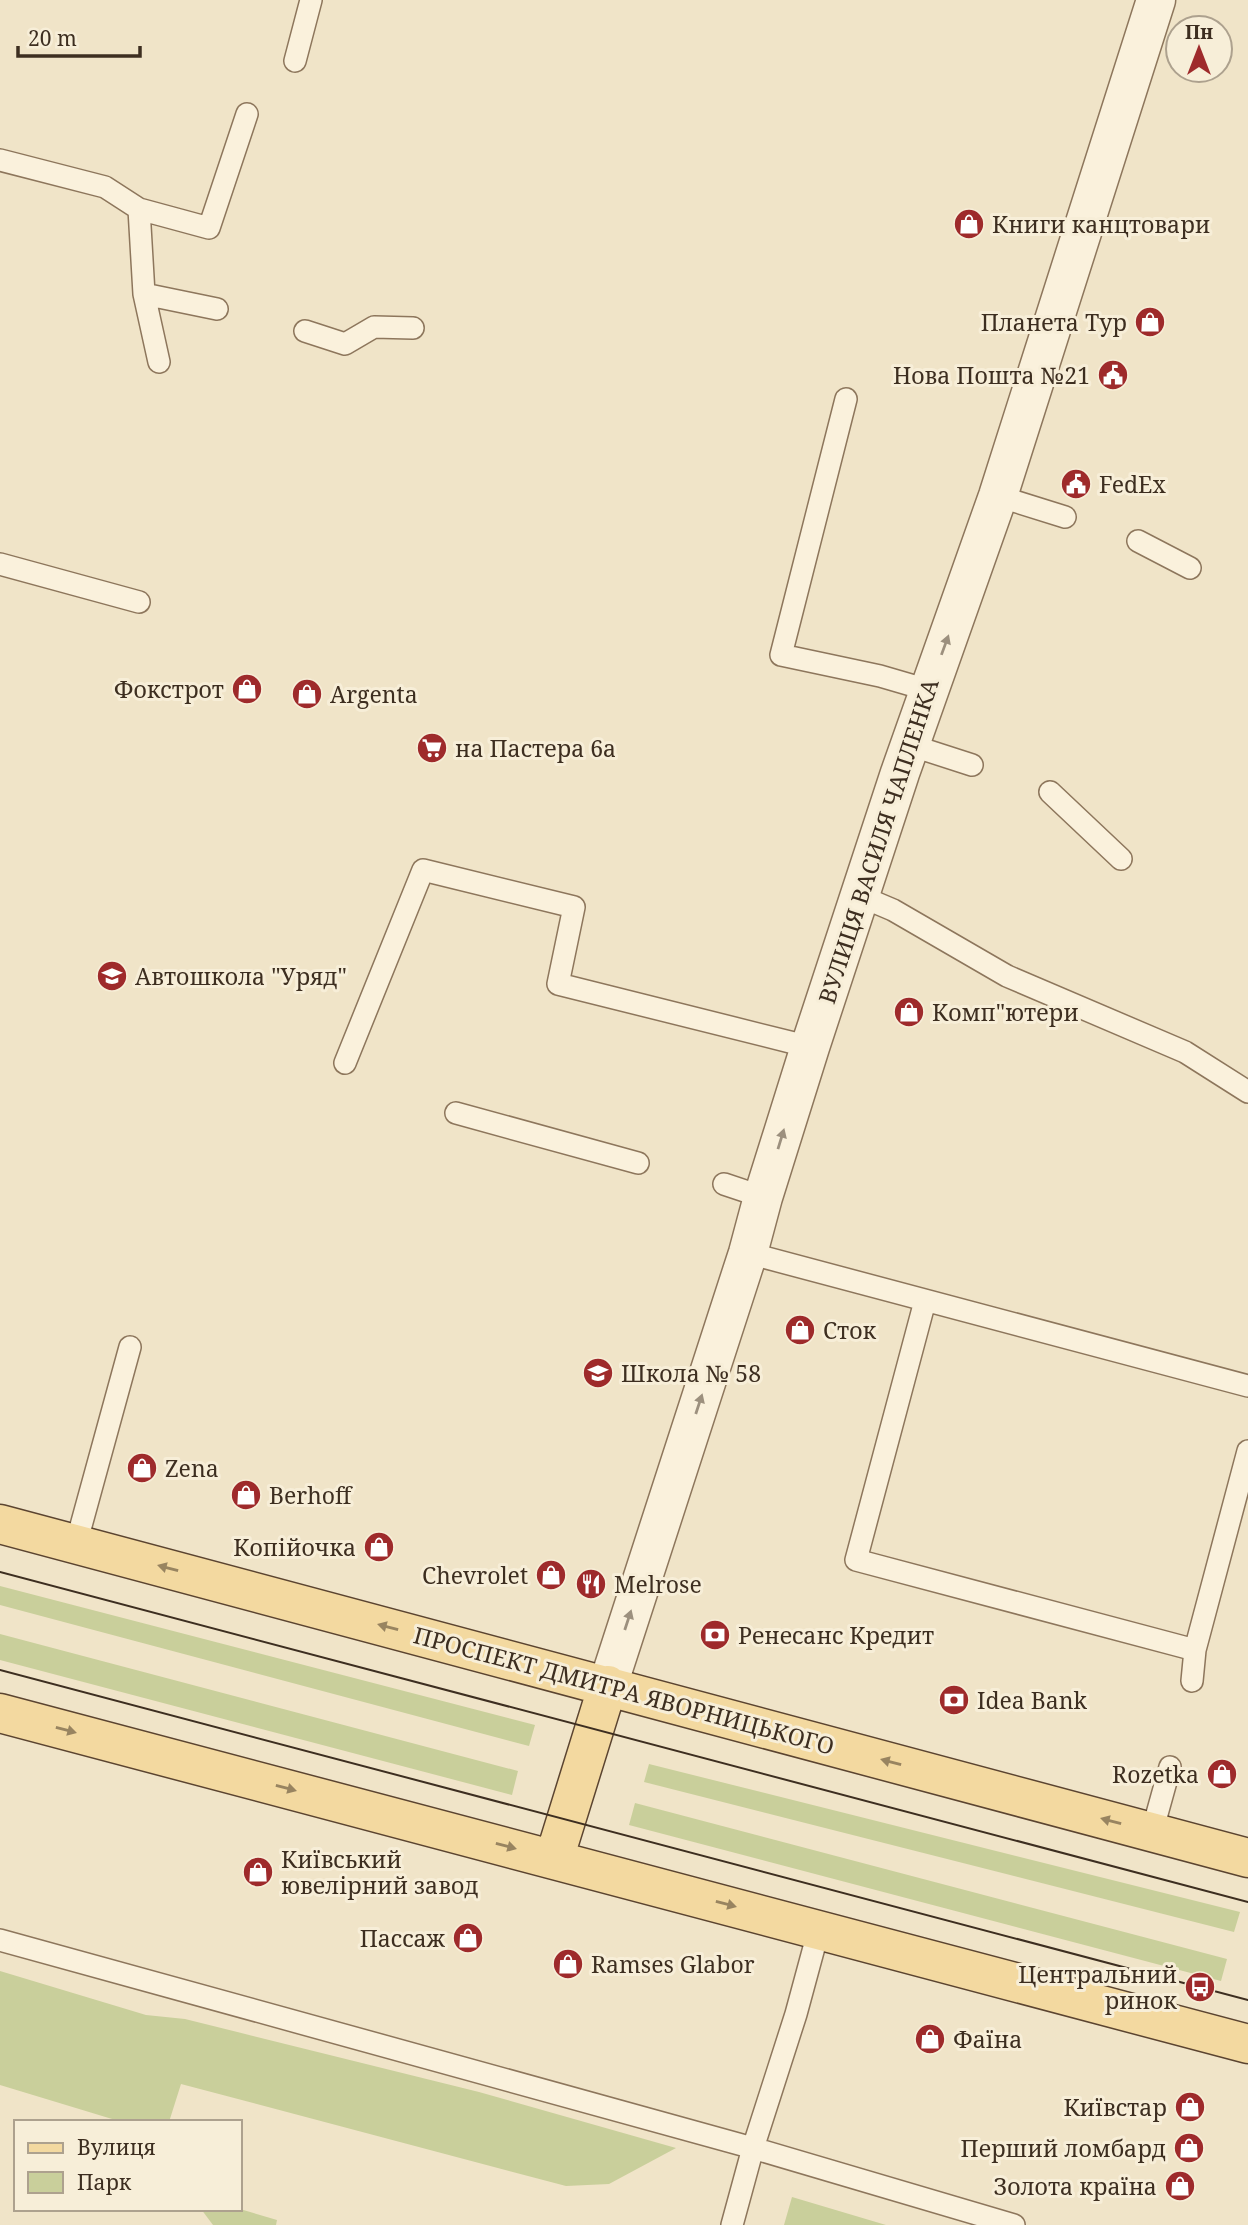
<svg xmlns="http://www.w3.org/2000/svg" width="1248" height="2225" font-family="'Noto Serif',serif">
	<rect width="100%" height="100%" fill="#f0e4c8"/>
	<path fill="#c9cf9b" d="M 0,1586 L 535,1725 L 529,1746 L 0,1605 Z
		M 0,1634 L 518,1771 L 512,1795 L 0,1660 Z
		M 649,1764 L 1240,1912 L 1234,1932 L 644,1782 Z
		M 635,1803 L 1227,1959 L 1221,1981 L 629,1825 Z
		M 0,1971 L 146,2015 L 185,2019 L 479,2092 L 676,2148 L 609,2184 L 566,2186 L 181,2084 L 169,2122 L 122,2122 L 0,2085 Z
		M 792,2197 L 886,2225 L 784,2225 Z
		M 201,2209 L 240,2209 L 277,2220 L 276,2225 L 213,2225 Z"/>
	<g fill="none" stroke-linecap="round" stroke-linejoin="round">
		<g stroke="#8d765c" stroke-width="24">
			<path id="service" d="M 295,61 L 311,0
				M 0,160 L 105,187 L 139,209 L 144,294 L 159,362
				M 139,209 L 209,228 L 247,114
				M 144,294 L 217,309
				M 305,331 L 345,344 L 374,327 L 413,328
				M 846,399 L 781,655 L 880,676 L 928,690
				M 998,496 L 1065,517
				M 1138,541 L 1190,568
				M 0,564 L 139,602
				M 910,745 L 972,765
				M 1050,792 L 1121,859
				M 860,896 L 893,910 L 1007,976 L 1185,1052 L 1248,1092
				M 345,1063 L 423,870 L 574,907 L 558,984 L 810,1047
				M 456,1113 L 638,1163
				M 724,1184 L 763,1197
				M 748,1253 L 1248,1386
				M 925,1301 L 856,1560 L 1195,1650
				M 76,1544 L 130,1347
				M 1192,1681 L 1195,1650 L 1248,1451
				M 1152,1832 L 1170,1767
				M 0,1940 L 753,2148 L 796,2014 L 819,1929
				M 732,2225 L 753,2148 L 1014,2225"/>
		</g>
		<g stroke="#8d765c" stroke-width="41">
			<path id="minor" d="M 608,1685 L 748,1253 L 763,1197 L 810,1047 L 900,773 L 998,496 L 1156,0"/>
		</g>
		<g stroke="#5b4430" stroke-width="41">
			<path id="primary" d="M 0,1524 L 1248,1858
				M 0,1713 L 1248,2044
				M 554,1859 L 608,1685"/>
		</g>
		<use href="#service" stroke="#faf1dc" stroke-width="21"/>
		<use href="#minor" stroke="#faf1dc" stroke-width="38"/>
		<use href="#primary" stroke="#f3d9a0" stroke-width="38"/>
		<path stroke="#3d2e20" stroke-width="2" d="M 0,1572 L 1248,1902
			M 0,1670 L 1248,2000"/>
	</g>
	<defs><path id="oneway-solid" d="M-6-.8H1V-3.2L6.5 0L1 3.2V.8H-6Z" transform="scale(1.75)"/></defs>
	<g fill="#9c907e">
		<use href="#oneway-solid" transform="translate(945 645) rotate(-70)"/>
		<use href="#oneway-solid" transform="translate(781 1139) rotate(-73)"/>
		<use href="#oneway-solid" transform="translate(699 1404) rotate(-72)"/>
		<use href="#oneway-solid" transform="translate(628 1620) rotate(-72)"/>
	</g>
	<g fill="#988460">
		<use href="#oneway-solid" transform="translate(168 1568) rotate(-165)"/>
		<use href="#oneway-solid" transform="translate(388 1627) rotate(-165)"/>
		<use href="#oneway-solid" transform="translate(66 1730) rotate(15)"/>
		<use href="#oneway-solid" transform="translate(891 1762) rotate(-165)"/>
		<use href="#oneway-solid" transform="translate(286 1788) rotate(15)"/>
		<use href="#oneway-solid" transform="translate(1111 1821) rotate(-165)"/>
		<use href="#oneway-solid" transform="translate(506 1846) rotate(15)"/>
		<use href="#oneway-solid" transform="translate(726 1904) rotate(15)"/>
	</g>
	<defs>
		<g id="shop-disc" transform="scale(1.575)"><circle r="9.5" fill="#9e2a2b" stroke="#f7eed8"/><path d="M-5-2.5h2.3a2.7 3.5 0 0 1 5.4 0H5L5.5 6h-11ZM-1.5-2.5h3a1.5 2.3 0 0 0-3 0Z" fill="#fff"/></g>
		<g id="civic-disc" transform="scale(1.575)"><circle r="9.5" fill="#9e2a2b" stroke="#f7eed8"/><path d="M-.6-6.5H3V-4.5H.6V-3L4-1V1h2V6H-6V1h2V-1L-.6-3ZM-1.2 2.5V6h2.4V2.5Z" fill="#fff"/></g>
		<g id="supermarket-disc" transform="scale(1.575)"><circle r="9.5" fill="#9e2a2b" stroke="#f7eed8"/><path d="M-6-5.5h2.5l.6 2H6L4.5 2H-2.5L-4.4-4H-6ZM-1.5 3.2a1.3 1.3 0 1 0 .1 0ZM3 3.2a1.3 1.3 0 1 0 .1 0Z" fill="#fff"/></g>
		<g id="school-disc" transform="scale(1.575)"><circle r="9.5" fill="#9e2a2b" stroke="#f7eed8"/><path d="M0-5L7-2L0 1L-7-2ZM-4 1L0 2.5L4 1V4Q0 6-4 4Z" fill="#fff"/></g>
		<g id="restaurant-disc" transform="scale(1.575)"><circle r="9.5" fill="#9e2a2b" stroke="#f7eed8"/><path d="M-5-6h1v4h1v-4h1v4h1v-4h1v5L-1.5 .5V6h-2V.5L-5-1ZM5-6V6H3V1.5H1.5Q1.5-4 5-6Z" fill="#fff"/></g>
		<g id="bank-disc" transform="scale(1.575)"><circle r="9.5" fill="#9e2a2b" stroke="#f7eed8"/><path d="M-6-4H6V4H-6ZM0-2.3a2.3 2.3 0 1 0 0 4.6a2.3 2.3 0 1 0 0-4.6Z" fill="#fff"/></g>
		<g id="bus-disc" transform="scale(1.575)"><circle r="9.5" fill="#9e2a2b" stroke="#f7eed8"/><path d="M-5-6H5V4H4V6H2V4H-2V6H-4V4H-5ZM-3.5-4V0h7V-4ZM-3.5 1.2v1.5H-2V1.2ZM2 1.2v1.5H3.5V1.2Z" fill="#fff"/></g>
	</defs>
	<g fill-rule="evenodd">
		<use href="#shop-disc" x="969" y="224"/>
		<use href="#shop-disc" x="1150" y="322"/>
		<use href="#civic-disc" x="1113" y="375"/>
		<use href="#civic-disc" x="1076" y="484"/>
		<use href="#shop-disc" x="247" y="689"/>
		<use href="#shop-disc" x="307" y="694"/>
		<use href="#supermarket-disc" x="432" y="748"/>
		<use href="#school-disc" x="112" y="976"/>
		<use href="#shop-disc" x="909" y="1012"/>
		<use href="#shop-disc" x="800" y="1330"/>
		<use href="#school-disc" x="598" y="1373"/>
		<use href="#shop-disc" x="142" y="1468"/>
		<use href="#shop-disc" x="246" y="1495"/>
		<use href="#shop-disc" x="379" y="1547"/>
		<use href="#shop-disc" x="551" y="1575"/>
		<use href="#restaurant-disc" x="591" y="1584"/>
		<use href="#bank-disc" x="715" y="1635"/>
		<use href="#bank-disc" x="954" y="1700"/>
		<use href="#shop-disc" x="1222" y="1774"/>
		<use href="#shop-disc" x="258" y="1872"/>
		<use href="#shop-disc" x="468" y="1938"/>
		<use href="#shop-disc" x="568" y="1964"/>
		<use href="#bus-disc" x="1200" y="1987"/>
		<use href="#shop-disc" x="930" y="2039"/>
		<use href="#shop-disc" x="1190" y="2107"/>
		<use href="#shop-disc" x="1189" y="2148"/>
		<use href="#shop-disc" x="1180" y="2186"/>
	</g>
	<g text-anchor="middle" dominant-baseline="central" stroke-width="6" stroke-linejoin="round" paint-order="stroke">
		<g font-size="23" fill="#3d2e20" stroke="#f7eed8" text-anchor="start">
			<text x="992" y="224">Книги канцтовари</text>
			<text x="1127" y="322" text-anchor="end">Планета Тур</text>
			<text x="1090" y="375" text-anchor="end">Нова Пошта №21</text>
			<text x="1099" y="484">FedEx</text>
			<text x="224" y="689" text-anchor="end">Фокстрот</text>
			<text x="330" y="694">Argenta</text>
			<text x="455" y="748">на Пастера 6а</text>
			<text x="135" y="976">Автошкола "Уряд"</text>
			<text x="932" y="1012">Комп"ютери</text>
			<text x="823" y="1330">Сток</text>
			<text x="621" y="1373">Школа № 58</text>
			<text x="165" y="1468">Zena</text>
			<text x="269" y="1495">Berhoff</text>
			<text x="356" y="1547" text-anchor="end">Копійочка</text>
			<text x="528" y="1575" text-anchor="end">Chevrolet</text>
			<text x="614" y="1584">Melrose</text>
			<text x="738" y="1635">Ренесанс Кредит</text>
			<text x="977" y="1700">Idea Bank</text>
			<text x="1199" y="1774" text-anchor="end">Rozetka</text>
			<text x="281" y="1859">Київський<tspan x="281" dy="26">ювелірний завод</tspan></text>
			<text x="445" y="1938" text-anchor="end">Пассаж</text>
			<text x="591" y="1964">Ramses Glabor</text>
			<text x="1177" y="1974" text-anchor="end">Центральний<tspan x="1177" dy="26">ринок</tspan></text>
			<text x="953" y="2039">Фаїна</text>
			<text x="1167" y="2107" text-anchor="end">Київстар</text>
			<text x="1166" y="2148" text-anchor="end">Перший ломбард</text>
			<text x="1157" y="2186" text-anchor="end">Золота країна</text>
		</g>
		<g font-size="23" fill="#3d2e20" stroke="#f7eed8">
			<text transform="translate(878 841) rotate(-72)">ВУЛИЦЯ ВАСИЛЯ ЧАПЛЕНКА</text>
			<text transform="translate(624 1690) rotate(15)">ПРОСПЕКТ ДМИТРА ЯВОРНИЦЬКОГО</text>
		</g>
	</g>
	<rect x="14" y="2120" width="228" height="91" fill="#f7eed8" stroke="#ada18e" stroke-width="2"/>
	<rect x="28" y="2143" width="35" height="10" fill="#f3d9a0" stroke="#ada18e" stroke-width="2"/>
	<text x="77" y="2155" font-size="21" fill="#3d2e20">Вулиця</text>
	<rect x="28" y="2172" width="35" height="21" fill="#c9cf9b" stroke="#ada18e" stroke-width="2"/>
	<text x="77" y="2190" font-size="21" fill="#3d2e20">Парк</text>
	<g transform="translate(1199 49)"><circle r="33" fill="#f7eed8" stroke="#ada18e" stroke-width="2"/>
	<path d="M0-5L12 26L0 18L-12 26Z" fill="#9e2a2b"/>
	<text y="-10" font-size="19" font-weight="bold" text-anchor="middle" fill="#3d2e20">Пн</text>
	</g>
	<path d="M18 46v10h122v-10" fill="none" stroke="#3d2e20" stroke-width="3.5"/>
	<text x="28" y="46" font-size="21" fill="#3d2e20" stroke="#f7eed8" stroke-width="5" paint-order="stroke">20 m</text>
</svg>
